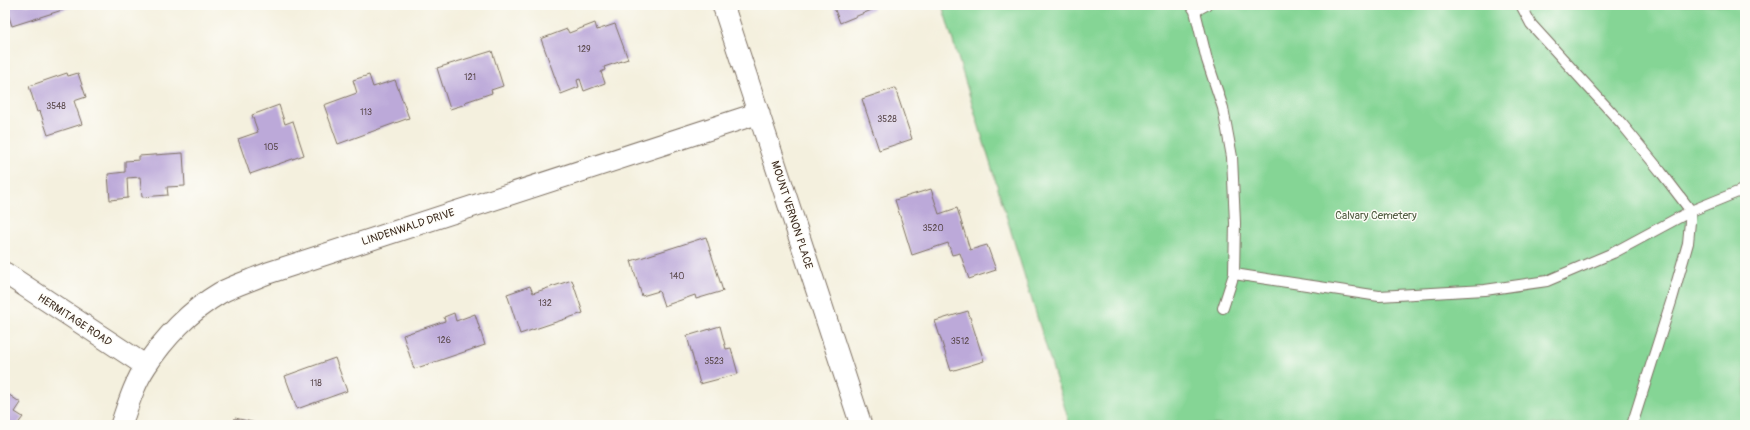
<svg xmlns="http://www.w3.org/2000/svg" width="1750" height="430" font-family="Pangolin,sans-serif">
	<rect width="100%" height="100%" fill="#fdfcf7"/>
	<filter id="ink" filterUnits="userSpaceOnUse"><feTurbulence type="fractalNoise" baseFrequency=".025" numOctaves="2"/><feDisplacementMap in="SourceGraphic" scale="8" xChannelSelector="R" yChannelSelector="G"/><feConvolveMatrix kernelMatrix="1 2 1 2 8 2 1 2 1" color-interpolation-filters="sRGB"/></filter>
	<filter id="wash" filterUnits="userSpaceOnUse"><feTurbulence type="fractalNoise" baseFrequency=".012" numOctaves="4" result="noise"/><feDisplacementMap in="SourceGraphic" scale="16" xChannelSelector="R" yChannelSelector="G"/><feGaussianBlur stdDeviation="0.9" result="paint"/><feColorMatrix in="noise" values="0 0 0 0 0 0 0 0 0 0 0 0 0 0 0 0 0 1.4 0 .05"/><feComposite in="paint" operator="in"/></filter>
	<g filter="url(#wash)">
		<rect width="100%" height="100%" fill="#f4f0de"/>
		<path fill="#85d595" stroke="#60805a" d="M 942,5 L 1745,5 L 1745,425 L 1070,425 Z"/>
		<g id="blocks">
			<path fill="#bca9d9" d="M 5,5 L 78,5 L 12,26 Z
				M 833,5 L 873,5 L 874,9 L 840,23 Z
				M 595,23 L 597,30 L 615,24 L 628,59 L 604,67 L 605,70 L 601,72 L 605,83 L 584,91 L 580,79 L 577,80 L 579,87 L 561,94 L 541,39 L 567,29 L 569,33 Z
				M 492,51 L 503,86 L 491,90 L 492,93 L 465,102 L 466,104 L 450,109 L 437,68 Z
				M 67,73 L 68,76 L 78,73 L 86,97 L 74,101 L 82,124 L 48,135 L 40,111 L 37,112 L 29,86 Z
				M 369,75 L 373,87 L 395,80 L 409,118 L 338,144 L 324,105 L 357,93 L 353,80 Z
				M 895,88 L 912,139 L 879,150 L 862,99 Z
				M 279,105 L 285,124 L 293,121 L 304,155 L 250,174 L 238,139 L 258,132 L 252,115 Z
				M 183,153 L 185,186 L 167,187 L 168,195 L 142,197 L 140,177 L 127,178 L 128,198 L 110,200 L 108,174 L 125,172 L 125,161 L 139,160 L 139,156 Z
				M 931,189 L 939,214 L 957,208 L 970,250 L 987,245 L 996,270 L 969,279 L 960,253 L 952,255 L 948,243 L 912,255 L 895,200 Z
				M 706,237 L 723,291 L 696,299 L 695,295 L 664,306 L 659,291 L 642,296 L 631,261 Z
				M 572,280 L 583,313 L 520,334 L 507,294 L 530,286 L 533,293 Z
				M 968,311 L 984,361 L 951,371 L 935,321 Z
				M 454,313 L 456,321 L 475,314 L 485,345 L 414,369 L 403,335 L 445,321 L 444,317 Z
				M 720,326 L 726,349 L 731,348 L 738,374 L 700,384 L 687,336 Z
				M 335,358 L 347,391 L 297,409 L 285,376 Z
				M 5,392 L 21,403 L 15,412 L 23,417 L 17,425 L 5,425 Z
				M 235,418 L 260,424 L 260,425 L 234,425 Z"/>
		</g>
	</g>
	<g filter="url(#ink)">
		<use href="#blocks" fill-opacity="0" stroke="#7c6f61" stroke-width="1"/>
		<g fill="none" stroke-linecap="round" stroke-linejoin="round">
			<g stroke="#7c6f61" stroke-width="12">
				<path id="lane" d="M 1191,5 L 1195,11 L 1207,60 L 1223,108 L 1232,157 L 1235,223 L 1234,274 L 1223,308
					M 1521,5 L 1531,24 L 1622,124 L 1661,172 L 1691,211 L 1688,243 L 1672,299 L 1632,425
					M 1195,11 L 1206,5
					M 1234,274 L 1379,296 L 1485,290 L 1547,281 L 1613,253 L 1691,211 L 1745,189"/>
			</g>
			<g stroke="#7c6f61" stroke-width="23">
				<path id="street" d="M 723,5 L 861,425
					M 5,273 L 146,366
					M 121,425 C 128,405 134,384 146,366 C 164,338 191,310 220,293 C 235,285 252,280 268,273 L 759,113"/>
			</g>
			<use href="#lane" stroke="#fff" stroke-width="10"/>
			<use href="#street" stroke="#fff" stroke-width="21"/>
		</g>
	</g>
	<g text-anchor="middle" dominant-baseline="central" stroke-width="3" stroke-linejoin="round" paint-order="stroke">
		<g font-size="9" fill="#5b4a4d">
			<text x="584" y="49">129</text>
			<text x="470" y="77">121</text>
			<text x="56" y="106">3548</text>
			<text x="366" y="112">113</text>
			<text x="887" y="119">3528</text>
			<text x="271" y="147">105</text>
			<text x="933" y="228">3520</text>
			<text x="677" y="276">140</text>
			<text x="545" y="303">132</text>
			<text x="444" y="340">126</text>
			<text x="960" y="341">3512</text>
			<text x="714" y="361">3523</text>
			<text x="316" y="383">118</text>
		</g>
		<g font-size="11" fill="#3b2a1e" stroke="#fdfcf7">
			<text transform="translate(792 215) rotate(72)">MOUNT VERNON PLACE</text>
			<text transform="translate(408 227) rotate(-18)">LINDENWALD DRIVE</text>
			<text transform="translate(75 320) rotate(33)">HERMITAGE ROAD</text>
		</g>
		<g font-size="11" fill="#515d42" stroke="#fdfcf7">
			<text x="1376" y="215">Calvary Cemetery</text>
		</g>
	</g>
	<rect width="1750" height="430" fill="none" stroke="#fdfcf7" stroke-width="20"/>
</svg>
